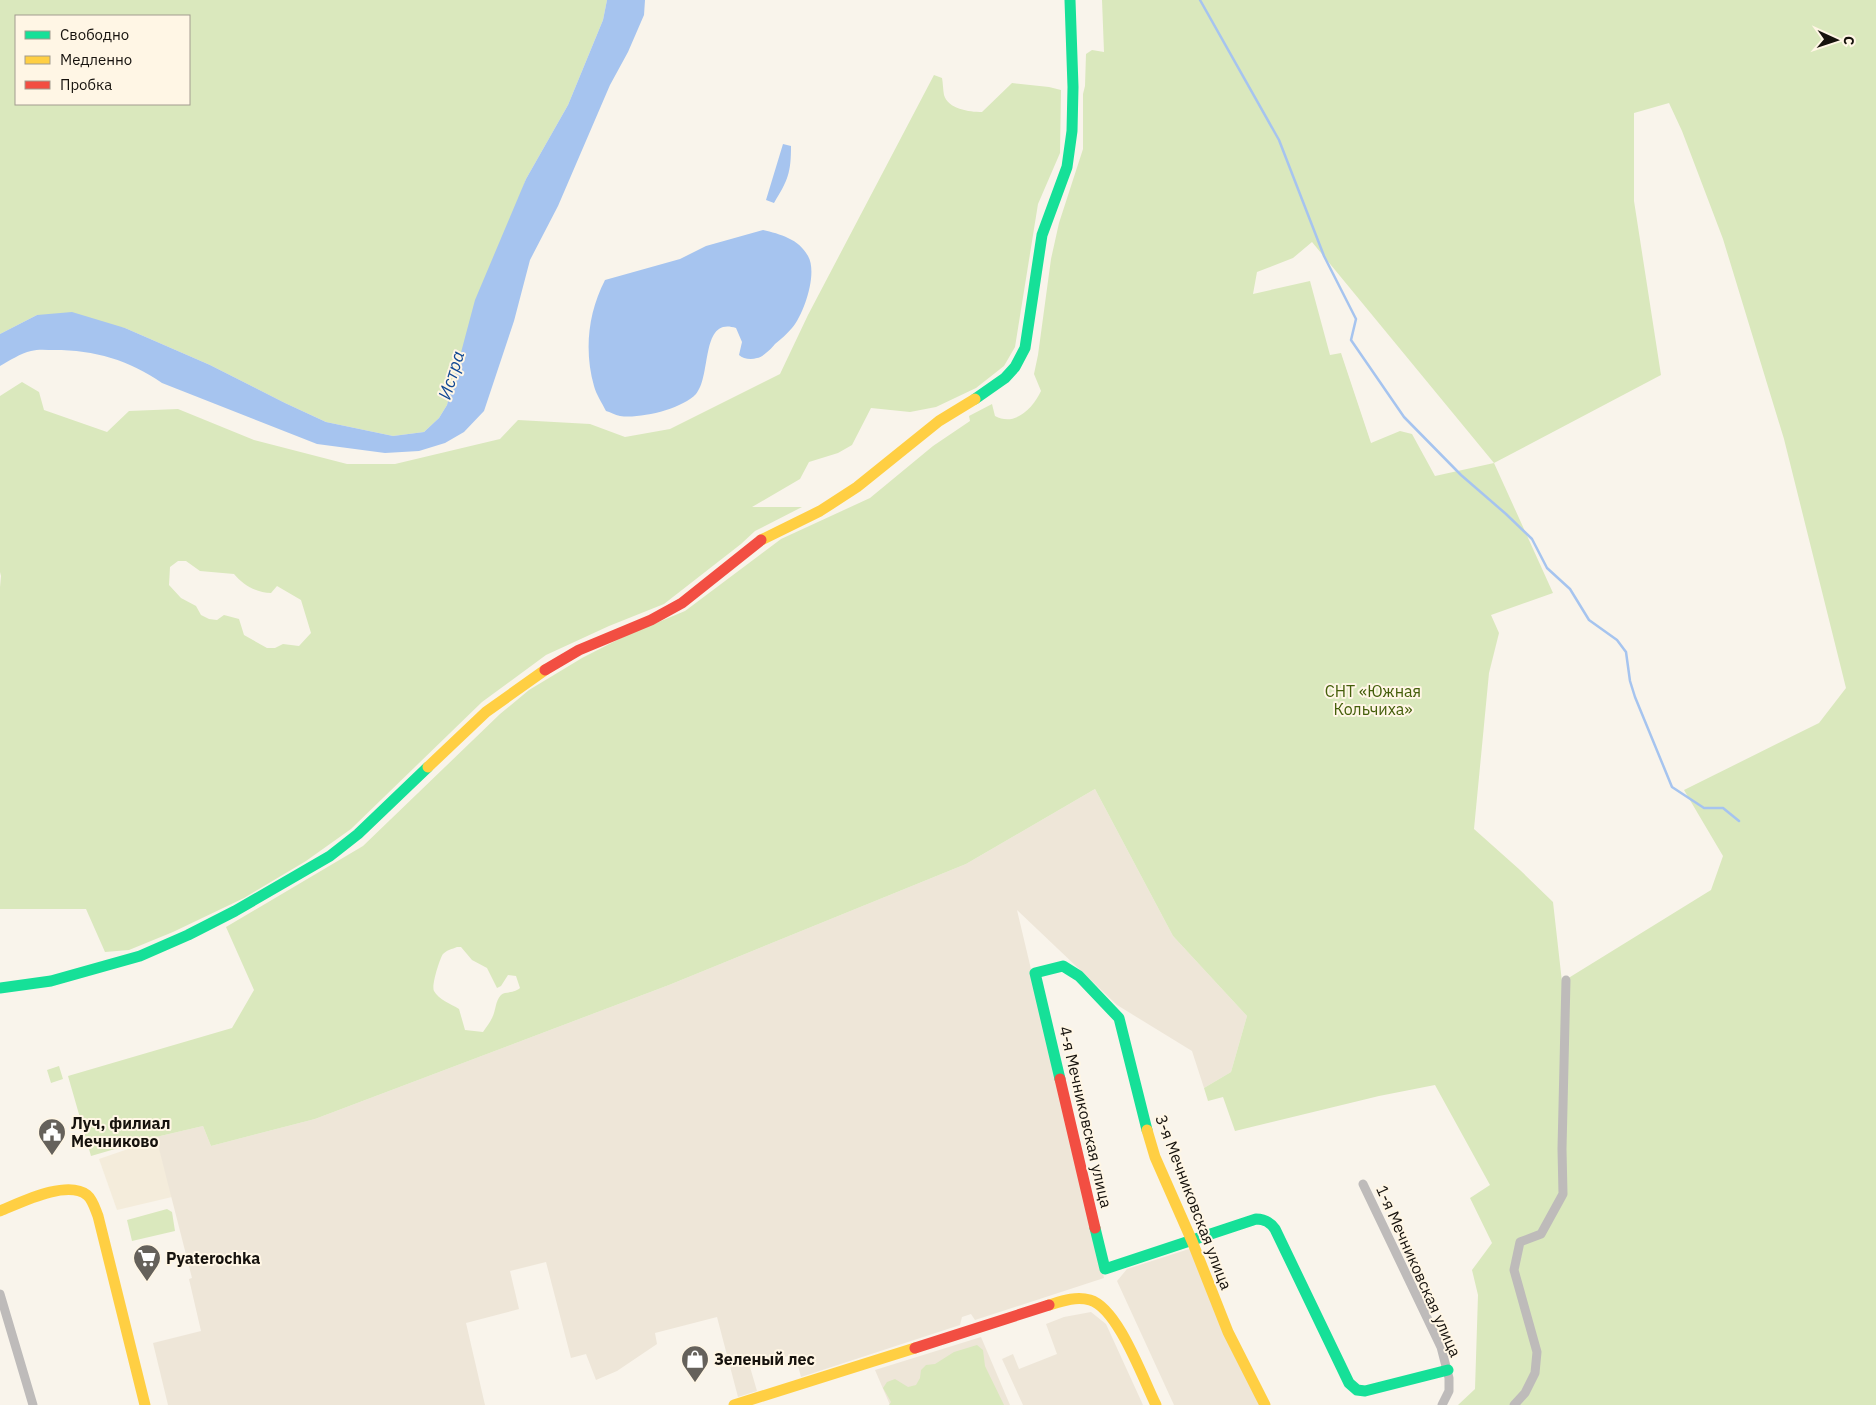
<svg xmlns="http://www.w3.org/2000/svg" width="1876" height="1405" font-family="'IBM Plex Sans',sans-serif">
	<rect width="100%" height="100%" fill="#f9f4eb"/>
	<path fill="#f4ecdb" d="M 157,1139 L 172,1197 L 117,1210 L 99,1159 Z"/>
	<path fill="#eee6d8" d="M 1095,789 L 1173,936 L 1247,1016 L 1231,1072 L 1204,1088 L 1192,1051 L 1117,1005 L 1017,910 L 1104,1278 L 975,1320 L 971,1314 L 962,1317 L 960,1325 L 801,1377 L 795,1354 L 750,1367 L 757,1391 L 738,1397 L 717,1317 L 655,1333 L 657,1344 L 617,1371 L 596,1380 L 586,1354 L 571,1358 L 546,1262 L 510,1271 L 519,1309 L 466,1323 L 485,1405 L 168,1405 L 153,1343 L 201,1331 L 189,1279 L 192,1278 L 156,1137 L 203,1126 L 211,1146 L 315,1119 L 669,985 L 966,864 Z
		M 1192,1248 L 1259,1405 L 1174,1405 L 1117,1281 L 1127,1269 Z
		M 1091,1312 L 1106,1324 L 1143,1405 L 1023,1405 L 1002,1359 L 1013,1354 L 1019,1369 L 1057,1354 L 1046,1324 L 1064,1317 Z
		M 981,1337 L 1010,1405 L 890,1405 L 875,1370 Z"/>
	<path fill="#dae8bd" fill-rule="evenodd" d="M 0,0 L 607,0 L 603,20 L 568,105 L 526,179 L 456,374 L 447,405 L 439,418 L 424,432 L 393,436 L 326,422 L 285,403 L 210,365 L 125,328 L 37,315 L 0,334 ZM 16,16 L 189,16 L 189,104 L 16,104 Z
		M 1102,0 L 1876,0 L 1876,1405 L 1458,1405 L 1475,1389 L 1478,1295 L 1472,1270 L 1492,1243 L 1470,1198 L 1490,1185 L 1435,1085 L 1379,1096 L 1235,1131 L 1223,1097 L 1208,1101 L 1204,1088 L 1231,1072 L 1247,1016 L 1173,936 L 1095,789 L 966,864 L 669,985 L 315,1119 L 211,1146 L 203,1126 L 156,1137 L 91,1156 L 68,1076 L 232,1028 L 254,990 L 226,927 L 363,846 L 500,714 L 529,690 L 582,658 L 625,636 L 685,611 L 781,539 L 870,498 L 933,446 L 970,421 L 969,416 L 992,404 L 995,416 C 1015,427 1033,408 1041,391 L 1034,374 L 1038,355 L 1051,259 L 1059,223 L 1083,149 L 1083,94 L 1085,86 L 1086,54 L 1092,50 L 1104,52 ZM 1669,103 L 1682,131 L 1723,239 L 1784,439 L 1846,688 L 1819,723 L 1684,790 L 1723,856 L 1711,890 L 1562,982 L 1553,902 L 1520,870 L 1474,829 L 1489,673 L 1499,633 L 1491,615 L 1553,593 L 1494,463 L 1661,375 L 1634,201 L 1634,113 ZM 1312,242 L 1494,463 L 1435,476 L 1412,434 L 1400,431 L 1371,443 L 1341,353 L 1330,355 L 1310,281 L 1253,294 L 1257,272 L 1293,258 ZM 457,947 L 461,947 L 472,960 L 487,968 L 497,988 L 501,986 L 508,975 L 516,976 L 520,988 C 513,994 505,991 501,995 C 495,1001 496,1011 492,1018 C 490,1023 486,1027 483,1032 L 465,1030 L 459,1009 C 451,1004 438,999 434,991 C 431,986 440,958 443,954 C 447,950 452,949 457,947 Z
		M 934,75 L 942,78 C 943,83 943,90 944,95 C 948,109 969,112 982,112 L 1012,83 L 1049,87 L 1061,90 L 1060,153 L 1038,204 L 1015,347 L 1004,366 L 976,388 L 936,407 L 910,412 L 871,408 L 852,445 L 838,453 L 809,462 L 800,479 L 752,507 L 802,507 L 755,531 L 741,544 L 664,604 L 609,626 L 546,655 L 482,702 L 351,829 L 306,861 L 244,898 L 173,932 L 129,950 L 105,952 L 86,909 L 0,909 L 0,587 L 1,576 L 0,572 L 0,396 L 22,382 L 39,392 L 44,410 L 107,432 L 129,411 L 178,409 L 254,440 L 347,464 L 395,464 L 500,439 L 518,420 L 590,424 L 625,437 L 670,429 L 780,374 L 808,315 ZM 178,561 L 186,561 L 200,571 L 234,574 C 243,585 257,593 271,593 L 277,586 L 301,600 L 311,633 L 299,646 L 283,644 L 275,648 L 267,648 L 244,635 L 239,619 L 224,615 L 217,620 L 209,619 L 201,615 L 196,606 L 181,598 L 169,585 L 170,567 Z
		M 59,1066 L 63,1079 L 51,1083 L 47,1070 Z
		M 167,1209 L 172,1212 L 175,1231 L 132,1241 L 127,1220 Z
		M 977,1345 L 983,1350 L 985,1366 L 1004,1405 L 889,1405 L 891,1402 L 883,1388 L 887,1382 L 895,1379 L 908,1387 L 916,1385 L 920,1378 L 921,1370 L 926,1365 L 935,1364 L 954,1352 Z"/>
	<path fill="#a6c4ef" d="M 607,0 L 645,0 L 644,15 L 628,52 L 610,85 L 558,206 L 530,260 L 514,321 L 484,411 L 464,432 L 445,443 L 419,451 L 385,453 L 317,444 L 162,383 C 129,360 95,350 54,350 C 47,350 38,349 31,351 C 21,353 9,361 0,366 L 0,334 L 37,315 L 72,312 L 125,328 L 210,365 L 285,403 L 326,422 L 393,436 L 424,432 L 439,418 L 447,405 L 475,300 L 526,179 L 568,105 L 603,20 Z
		M 783,144 L 791,146 C 791,173 788,180 774,203 L 766,200 Z
		M 763,230 C 780,234 799,239 808,256 C 818,273 804,314 792,328 C 787,334 781,339 775,344 C 771,349 763,357 757,358 C 751,360 743,359 739,355 L 742,342 L 736,328 C 700,316 712,376 696,394 C 682,409 640,419 620,416 C 615,415 610,412 606,411 C 602,403 596,394 594,386 C 584,351 588,313 605,280 L 680,259 L 706,246 Z"/>
	<g fill="none" stroke-linecap="round" stroke-linejoin="round">
		<path stroke="#a6c4ef" stroke-width="2.5" d="M 1200,0 L 1279,140 L 1324,256 L 1356,319 L 1351,340 L 1404,417 L 1461,475 L 1506,514 L 1532,539 L 1547,568 L 1570,589 L 1589,620 L 1617,640 L 1626,652 L 1630,681 L 1635,697 L 1672,787 L 1704,808 L 1723,808 L 1739,821"/>
		<path stroke="#bebbba" stroke-width="9" d="M 1363,1184 L 1441,1347 L 1449,1378 L 1449,1391 L 1442,1405
			M 0,1294 L 33,1405
			M 1514,1405 L 1525,1393 L 1535,1373 L 1537,1352 L 1514,1270 L 1520,1242 L 1541,1234 L 1563,1194 L 1562,1149 L 1566,980"/>
		<path stroke="#16e098" stroke-width="11" d="M 975,399 L 1005,378 L 1015,367 L 1025,348 L 1042,235 L 1067,167 L 1072,131 L 1073,87 L 1070,0
			M 0,988 L 51,981 L 140,956 L 188,935 L 235,911 L 330,856 L 358,834 L 428,767
			M 1060,1079 L 1035,973 L 1063,966 L 1079,976 L 1119,1018 L 1147,1130
			M 1095,1228 L 1105,1269 L 1256,1219 C 1265,1219 1270,1222 1275,1229 L 1349,1383 L 1357,1390 L 1365,1391 L 1448,1370"/>
		<path stroke="#ffcf43" stroke-width="11" d="M 761,540 L 820,511 L 857,487 L 939,421 L 975,399
			M 428,767 L 486,712 L 545,670
			M 1147,1130 L 1155,1157 L 1192,1241 L 1228,1332 L 1265,1405
			M 0,1211 C 20,1203 67,1179 87,1195 C 93,1200 95,1209 98,1216 L 145,1405
			M 1049,1305 C 1062,1301 1076,1296 1090,1300 C 1118,1308 1143,1379 1156,1405
			M 734,1405 L 915,1348"/>
		<path stroke="#f24e42" stroke-width="11" d="M 545,670 L 579,650 L 651,620 L 682,603 L 761,540
			M 1060,1079 L 1095,1228
			M 915,1348 L 1049,1305"/>
	</g>
	<defs>
		<g id="civic-pin" transform="scale(1.4375)"><path d="M0 17L-7.5 6A9.5 9.5 0 1 1 7.5 6Z" fill="#65615b" stroke="#fff6e5"/><path d="M-.6-6.5H3V-4.5H.6V-3L4-1V1h2V6H-6V1h2V-1L-.6-3ZM-1.2 2.5V6h2.4V2.5Z" fill="#fff"/></g>
		<g id="supermarket-pin" transform="scale(1.4375)"><path d="M0 17L-7.5 6A9.5 9.5 0 1 1 7.5 6Z" fill="#65615b" stroke="#fff6e5"/><path d="M-6-5.5h2.5l.6 2H6L4.5 2H-2.5L-4.4-4H-6ZM-1.5 3.2a1.3 1.3 0 1 0 .1 0ZM3 3.2a1.3 1.3 0 1 0 .1 0Z" fill="#fff"/></g>
		<g id="shop-pin" transform="scale(1.4375)"><path d="M0 17L-7.5 6A9.5 9.5 0 1 1 7.5 6Z" fill="#65615b" stroke="#fff6e5"/><path d="M-5-2.5h2.3a2.7 3.5 0 0 1 5.4 0H5L5.5 6h-11ZM-1.5-2.5h3a1.5 2.3 0 0 0-3 0Z" fill="#fff"/></g>
	</defs>
	<g fill-rule="evenodd">
		<use href="#civic-pin" x="52" y="1132"/>
		<use href="#supermarket-pin" x="147" y="1258"/>
		<use href="#shop-pin" x="695" y="1359"/>
	</g>
	<g text-anchor="middle" dominant-baseline="central" stroke-width="4" stroke-linejoin="round" paint-order="stroke">
		<g font-size="16" fill="#445e0a" stroke="#fff6e5">
			<text x="1373" y="691">СНТ «Южная<tspan x="1373" dy="18">Кольчиха»</tspan></text>
		</g>
		<g font-size="16" fill="#16120d" stroke="#fff6e5">
			<text transform="translate(1086 1117) rotate(77)">4-я Мечниковская улица</text>
			<text transform="translate(1194 1202) rotate(69)">3-я Мечниковская улица</text>
			<text transform="translate(1419 1271) rotate(66)">1-я Мечниковская улица</text>
		</g>
		<g font-size="16" font-weight="bold" fill="#16120d" stroke="#fff6e5" text-anchor="start">
			<text x="71" y="1123">Луч, филиал<tspan x="71" dy="18">Мечниково</tspan></text>
			<text x="166" y="1258">Pyaterochka</text>
			<text x="714" y="1359">Зеленый лес</text>
		</g>
		<g font-size="18" font-style="italic" fill="#114994" stroke="#fff6e5">
			<text transform="translate(451 375) rotate(-73)">Истра</text>
		</g>
	</g>
	<rect x="15" y="15" width="175" height="90" fill="#fff6e5" stroke="#a29b8f"/>
	<rect x="25" y="31" width="25" height="8" fill="#16e098" stroke="#a29b8f"/>
	<text x="60" y="40" font-size="15" fill="#16120d">Свободно</text>
	<rect x="25" y="56" width="25" height="8" fill="#ffcf43" stroke="#a29b8f"/>
	<text x="60" y="65" font-size="15" fill="#16120d">Медленно</text>
	<rect x="25" y="81" width="25" height="8" fill="#f24e42" stroke="#a29b8f"/>
	<text x="60" y="90" font-size="15" fill="#16120d">Пробка</text>
	<g transform="translate(1836 40) rotate(93)" stroke="#fff6e5" stroke-width="4" paint-order="stroke">
	<path d="M0-4L9 19L0 12L-9 19Z" fill="#16120d"/>
	<text y="-8" font-size="14" font-weight="bold" text-anchor="middle" fill="#16120d">С</text>
	</g>
</svg>
